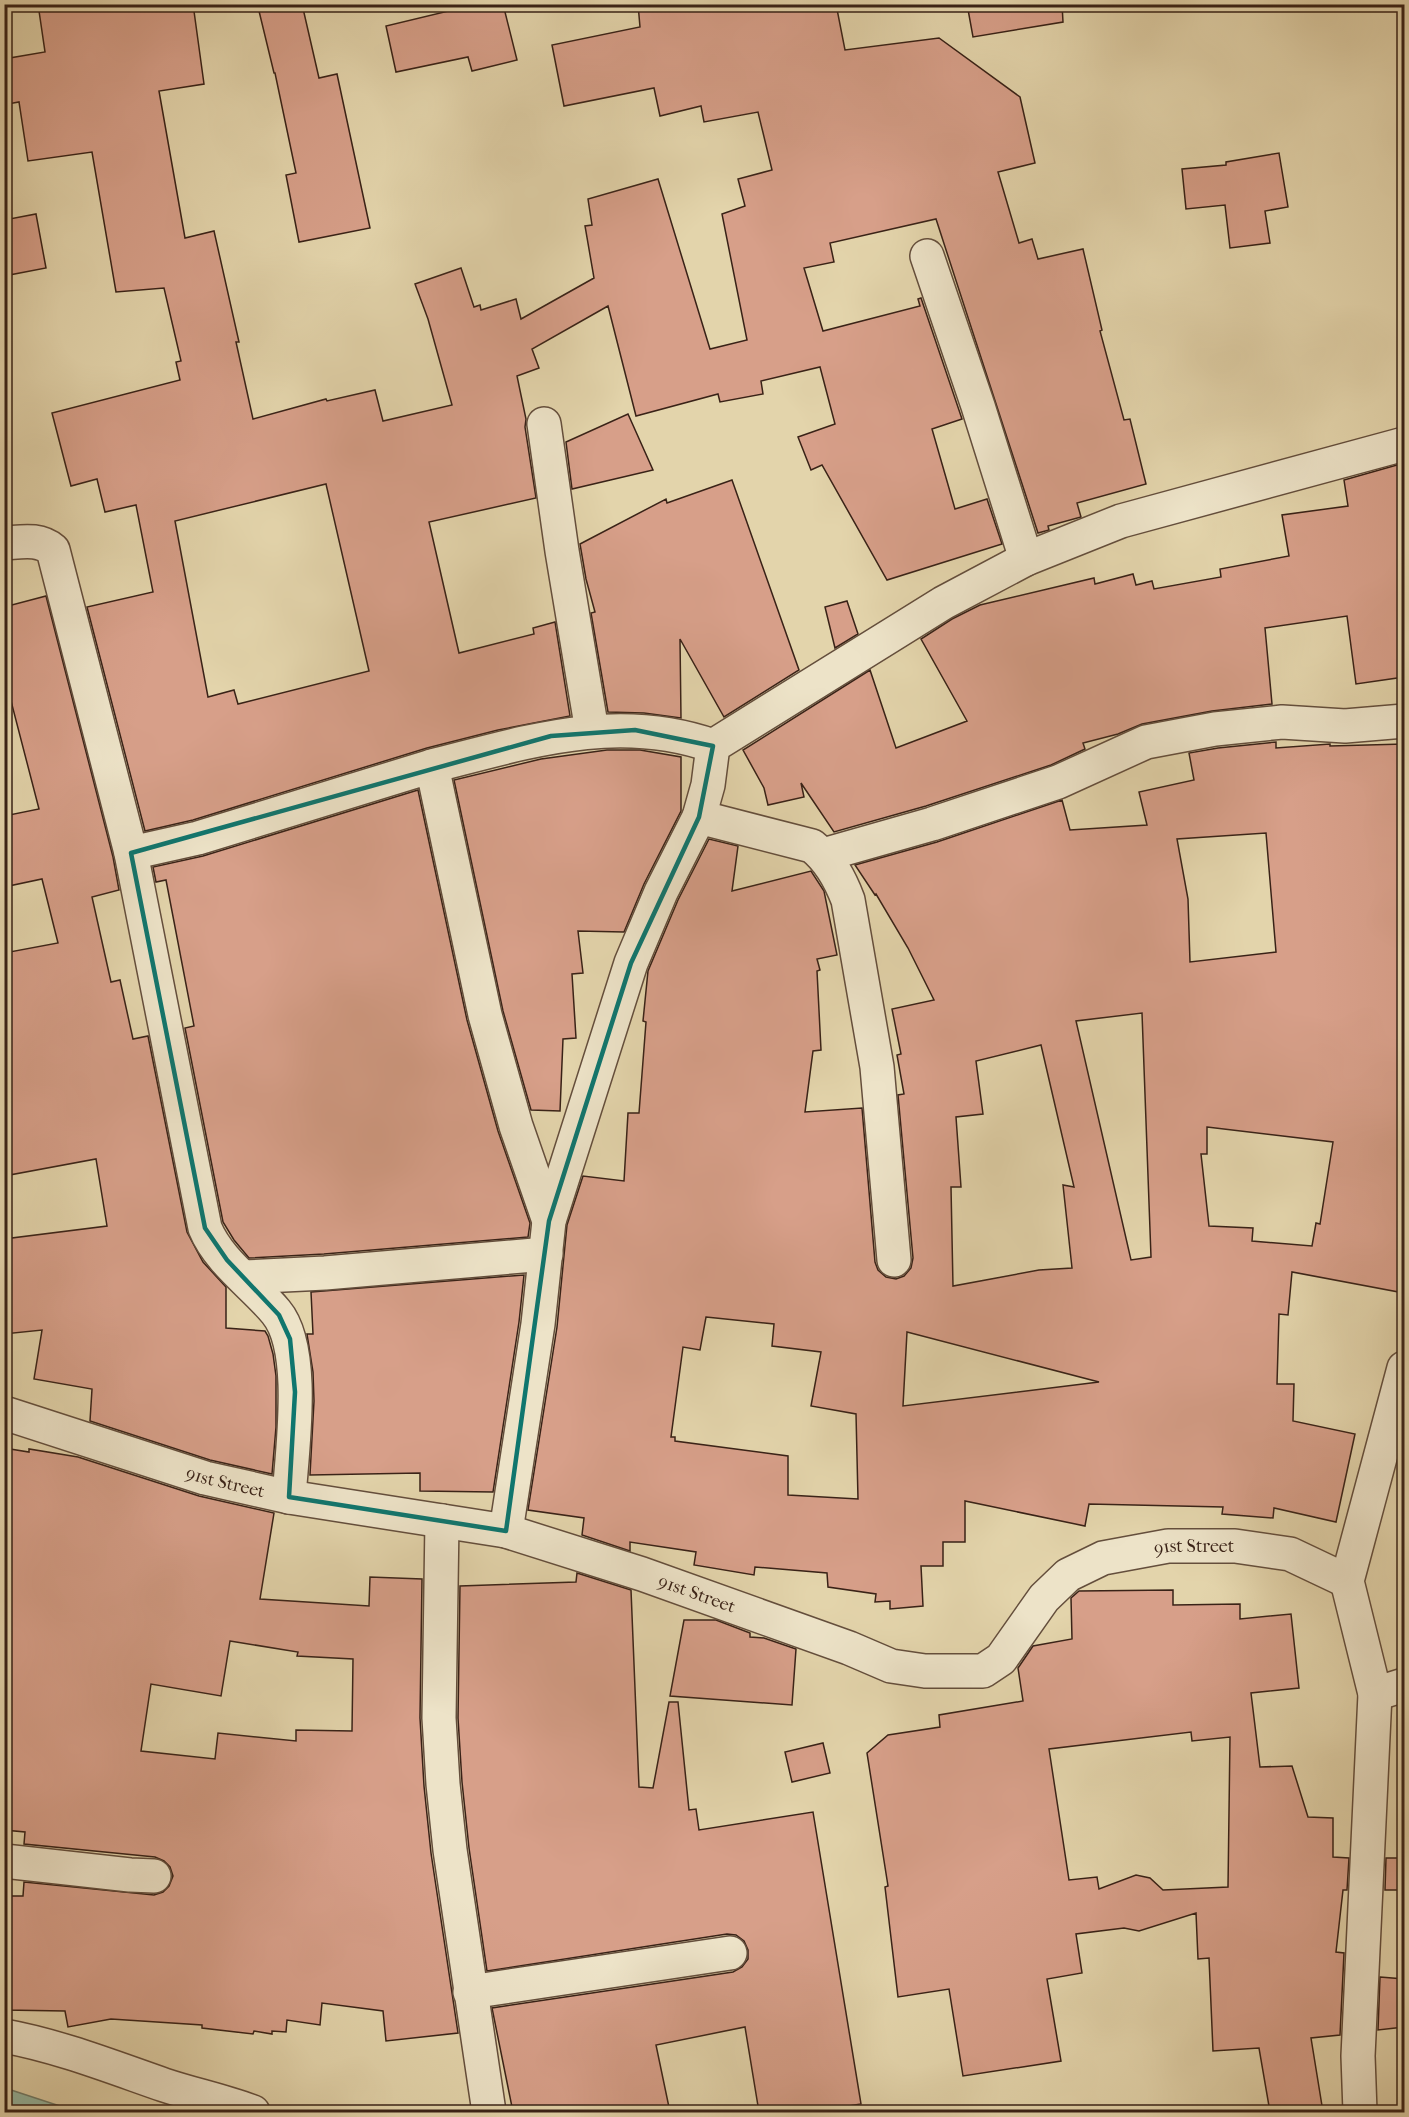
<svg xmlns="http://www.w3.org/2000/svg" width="1409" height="2117" font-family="'IM FELL French Canon',serif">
	<rect width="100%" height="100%" fill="#e3d4ab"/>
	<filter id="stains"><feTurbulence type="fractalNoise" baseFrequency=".00333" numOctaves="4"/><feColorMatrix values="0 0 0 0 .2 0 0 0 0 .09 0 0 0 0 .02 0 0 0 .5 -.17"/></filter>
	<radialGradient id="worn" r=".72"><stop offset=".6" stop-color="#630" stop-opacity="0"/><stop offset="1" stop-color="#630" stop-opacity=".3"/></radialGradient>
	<path fill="#96b9a3" stroke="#717d6b" stroke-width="1.5" d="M 5,2088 L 78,2112 L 5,2112 Z"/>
	<path fill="#d79f89" stroke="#392217" stroke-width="1.5" fill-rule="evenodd" d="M 38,4 L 112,4 L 113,11 L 161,4 L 193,4 L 204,84 L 159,91 L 185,238 L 214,231 L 239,342 L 236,342 L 253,419 L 326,399 L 327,401 L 375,390 L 383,421 L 452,405 L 428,319 L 415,284 L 461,268 L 474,307 L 480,305 L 481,310 L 516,299 L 521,319 L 594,278 L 585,226 L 592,225 L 588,199 L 658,179 L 710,349 L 747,340 L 722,214 L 745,206 L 738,179 L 772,170 L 758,112 L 704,122 L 701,106 L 660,116 L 654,88 L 564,106 L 552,45 L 640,27 L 638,4 L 836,4 L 845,50 L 939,38 L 1020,97 L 1035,163 L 998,172 L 1019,243 L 1032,239 L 1038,259 L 1083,249 L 1102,330 L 1100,331 L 1124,420 L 1130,419 L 1146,484 L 1077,503 L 1081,517 L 1048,526 L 1049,530 L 1038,533 L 936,219 L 830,243 L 834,262 L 804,268 L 823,331 L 920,306 L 918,299 L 921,298 L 962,419 L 932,429 L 955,509 L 987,499 L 1002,544 L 887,580 L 822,465 L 811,470 L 798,437 L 835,424 L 820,367 L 761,381 L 763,394 L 720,402 L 718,394 L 636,416 L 608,306 L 532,349 L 539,368 L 517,376 L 526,419 L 525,427 L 536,498 L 429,522 L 459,653 L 534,634 L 533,628 L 555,622 L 570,716 L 498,730 L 427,748 L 193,820 L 145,831 L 87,607 L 153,592 L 136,505 L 105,512 L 97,479 L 71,486 L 52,413 L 180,380 L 176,362 L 181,361 L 164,288 L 116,292 L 92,152 L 28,161 L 19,102 L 8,104 L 4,83 L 4,59 L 45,52 ZM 326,484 L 369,671 L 238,704 L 234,690 L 208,697 L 175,521 Z
		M 287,4 L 302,4 L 319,78 L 337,74 L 370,228 L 299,242 L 286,175 L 296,173 L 275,73 L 274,73 L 259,11 Z
		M 456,4 L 503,4 L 517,60 L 472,71 L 468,57 L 396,72 L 386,26 L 457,9 Z
		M 967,4 L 1062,4 L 1063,22 L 973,37 Z
		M 1279,153 L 1288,207 L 1265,211 L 1270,243 L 1230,248 L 1225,205 L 1186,209 L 1182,169 L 1226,165 L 1226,162 Z
		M 36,214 L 46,268 L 4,276 L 4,220 Z
		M 628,414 L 653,470 L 572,489 L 566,442 Z
		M 1404,463 L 1404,677 L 1356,684 L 1347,616 L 1265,628 L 1272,704 L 1212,711 L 1142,724 L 1118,734 L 1083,743 L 1085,749 L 1051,765 L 926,806 L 834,832 L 801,783 L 804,797 L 768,805 L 764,788 L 743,750 L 870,670 L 896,748 L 967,721 L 921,639 L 952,619 L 980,605 L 1094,578 L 1095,584 L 1133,574 L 1136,585 L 1152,581 L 1154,589 L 1221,577 L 1220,569 L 1289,556 L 1282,515 L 1348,506 L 1344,480 Z
		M 732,480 L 799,670 L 724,717 L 680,639 L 681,718 L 644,713 L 608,712 L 591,613 L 595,612 L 586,579 L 580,544 L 666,499 L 667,503 Z
		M 46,596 L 113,857 L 119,890 L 92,897 L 111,982 L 120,980 L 133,1039 L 148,1036 L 187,1232 L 203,1262 L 226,1287 L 226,1328 L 265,1331 L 268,1336 L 273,1354 L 276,1376 L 276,1427 L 272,1474 L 210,1460 L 90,1421 L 92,1389 L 34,1379 L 42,1330 L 4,1334 L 4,1239 L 107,1226 L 96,1159 L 4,1176 L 4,953 L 58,943 L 42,879 L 4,887 L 4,816 L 39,809 L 4,674 L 4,607 Z
		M 847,601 L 858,634 L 835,648 L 825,607 Z
		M 1276,742 L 1276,748 L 1330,744 L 1330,746 L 1404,744 L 1404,1293 L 1292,1272 L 1288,1315 L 1279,1314 L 1277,1384 L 1294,1384 L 1293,1421 L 1355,1434 L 1336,1522 L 1274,1508 L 1273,1518 L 1222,1514 L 1223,1507 L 1089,1504 L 1085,1526 L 965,1501 L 965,1542 L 943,1542 L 943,1566 L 921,1566 L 923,1606 L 890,1609 L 890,1601 L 875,1602 L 876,1594 L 828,1587 L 827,1573 L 755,1567 L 754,1575 L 694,1565 L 696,1552 L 630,1542 L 630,1551 L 582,1535 L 584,1518 L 528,1510 L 557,1327 L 567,1225 L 583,1176 L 624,1181 L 628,1113 L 639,1113 L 646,1022 L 643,1021 L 648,971 L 678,900 L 709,839 L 738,846 L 732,891 L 811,871 L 824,891 L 837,955 L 817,959 L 820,970 L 817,971 L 821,1050 L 813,1051 L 805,1112 L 862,1108 L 875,1262 L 878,1270 L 886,1277 L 896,1279 L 904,1276 L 911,1268 L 913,1258 L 898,1095 L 904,1094 L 897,1055 L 901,1054 L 892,1009 L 934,1000 L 908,948 L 876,894 L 875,895 L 855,865 L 937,842 L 1062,800 L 1070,830 L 1147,825 L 1139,792 L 1194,780 L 1189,753 L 1218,748 ZM 1266,833 L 1276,952 L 1190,962 L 1188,899 L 1177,839 ZM 1142,1013 L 1151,1257 L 1131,1260 L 1076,1021 ZM 1041,1045 L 1074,1187 L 1063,1185 L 1072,1268 L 1039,1270 L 953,1286 L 951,1187 L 961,1187 L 956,1117 L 983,1114 L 976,1061 ZM 1207,1127 L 1333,1142 L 1320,1224 L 1316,1223 L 1312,1246 L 1252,1241 L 1253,1228 L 1209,1226 L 1201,1154 L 1207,1154 ZM 706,1317 L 774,1324 L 772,1346 L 821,1352 L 811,1406 L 856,1414 L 858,1499 L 788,1495 L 788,1456 L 675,1441 L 675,1437 L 671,1437 L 683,1347 L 700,1350 ZM 907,1332 L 1099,1382 L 903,1406 Z
		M 607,750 L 640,750 L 681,757 L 681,811 L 644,884 L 624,932 L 578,931 L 583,973 L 572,974 L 576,1038 L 563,1039 L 560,1111 L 531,1110 L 503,1011 L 454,780 L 541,759 Z
		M 418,790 L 467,1020 L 498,1131 L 530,1223 L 528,1237 L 324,1254 L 249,1258 L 234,1240 L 223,1222 L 185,1028 L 194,1026 L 166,880 L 156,882 L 153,867 L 203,856 Z
		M 524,1275 L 519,1322 L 493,1492 L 420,1491 L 420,1473 L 310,1475 L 314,1401 L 313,1372 L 307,1334 L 313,1334 L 311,1292 Z
		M 4,1448 L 29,1452 L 29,1449 L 78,1457 L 199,1496 L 274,1513 L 260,1599 L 369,1606 L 370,1577 L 422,1579 L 420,1718 L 424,1786 L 431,1853 L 458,2033 L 386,2041 L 383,2011 L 322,2003 L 320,2025 L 287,2020 L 286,2032 L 272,2031 L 272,2034 L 254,2031 L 253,2034 L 202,2028 L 202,2025 L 111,2019 L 68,2027 L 65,2011 L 4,2010 L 4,1896 L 23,1896 L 24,1882 L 154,1895 L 163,1892 L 169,1886 L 173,1876 L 170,1867 L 164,1861 L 155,1857 L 24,1844 L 25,1832 L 4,1830 ZM 230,1641 L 298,1652 L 297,1656 L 353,1659 L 352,1731 L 296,1730 L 296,1741 L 218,1733 L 215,1759 L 141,1751 L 151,1684 L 221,1696 Z
		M 577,1573 L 631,1590 L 639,1787 L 653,1788 L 669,1702 L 678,1702 L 689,1810 L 696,1809 L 699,1830 L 813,1812 L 861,2104 L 829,2109 L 830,2112 L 759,2112 L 745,2027 L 656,2045 L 670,2112 L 513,2112 L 492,2008 L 733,1972 L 742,1967 L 748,1959 L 748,1950 L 744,1941 L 736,1935 L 727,1934 L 487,1971 L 469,1848 L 462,1782 L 458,1718 L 460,1586 L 576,1582 Z
		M 1173,1590 L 1173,1605 L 1240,1604 L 1240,1619 L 1291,1614 L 1299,1688 L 1251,1693 L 1260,1767 L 1292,1766 L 1308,1817 L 1333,1818 L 1333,1857 L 1349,1858 L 1347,1890 L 1343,1890 L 1336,1952 L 1344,1953 L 1340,2035 L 1311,2038 L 1323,2112 L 1270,2112 L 1259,2048 L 1213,2051 L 1209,1958 L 1198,1959 L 1196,1913 L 1139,1931 L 1124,1928 L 1076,1934 L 1082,1973 L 1047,1979 L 1061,2061 L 963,2076 L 949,1989 L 898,1997 L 885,1887 L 888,1886 L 867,1753 L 888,1735 L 940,1727 L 939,1715 L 1023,1701 L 1018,1668 L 1033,1646 L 1072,1639 L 1071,1598 L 1079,1591 ZM 1191,1732 L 1192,1741 L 1230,1737 L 1228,1887 L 1163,1890 L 1150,1878 L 1136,1875 L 1099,1889 L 1097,1877 L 1069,1880 L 1049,1749 Z
		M 684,1620 L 716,1620 L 750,1633 L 750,1637 L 764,1638 L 796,1649 L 792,1705 L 670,1696 Z
		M 823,1743 L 830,1773 L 792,1782 L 785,1752 Z
		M 1386,1858 L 1404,1858 L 1404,1890 L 1385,1890 Z
		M 1380,1977 L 1404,1979 L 1404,2027 L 1378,2030 Z"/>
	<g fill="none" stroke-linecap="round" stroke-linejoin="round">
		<g stroke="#644e3c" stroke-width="36">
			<g id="minor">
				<path d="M 927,256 L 978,406 L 1026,559"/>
				<path d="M 544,424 L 562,551 L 592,731"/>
				<path d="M 4,543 C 22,542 39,538 53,550 L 131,853 L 205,1228 C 219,1262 254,1285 276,1312 C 307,1349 292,1450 289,1497"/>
				<path d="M 432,766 C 527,742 616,712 713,746"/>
				<path d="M 699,817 L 812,846 C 830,860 840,879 848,900 L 877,1067 L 894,1260"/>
				<path d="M 131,853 L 198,838 L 432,766 L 485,1015 L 516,1126 L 549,1221"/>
				<path d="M 823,855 L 932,824 L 1058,782 L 1146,742 L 1215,729 L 1282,722 L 1345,726 L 1404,721"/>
				<path d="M 244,1277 L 325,1273 L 546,1254"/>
				<path id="s1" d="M 4,1413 L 205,1478 L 289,1497 L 506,1531 L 642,1574 L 849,1648 L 891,1666 L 925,1671 L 983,1671 L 1001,1659 L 1044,1598 L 1068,1575 L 1103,1558 L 1168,1546 L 1235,1546 L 1290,1554 L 1347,1581"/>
				<path d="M 442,1521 L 439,1718 L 443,1784 L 450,1850 L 489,2112"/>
				<path d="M 506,1531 L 538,1324 L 549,1221 L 631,963 L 661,892 L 699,817 L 708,785 L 713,746 L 943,603 L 1026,559 L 1121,521 L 1404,444"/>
				<path d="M 1375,1694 L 1404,1685"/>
				<path d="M 4,1861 L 130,1875 L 154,1876"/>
				<path d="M 470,1992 L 730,1953"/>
				<path d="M 4,2036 C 59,2046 112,2067 164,2085 C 194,2095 224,2101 253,2112"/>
				<path d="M 1360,2112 L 1358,2056 L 1375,1694 L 1347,1581 L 1404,1368"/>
			</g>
		</g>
		<use href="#minor" stroke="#ede3c8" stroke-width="33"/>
	</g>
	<path fill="none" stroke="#0f766e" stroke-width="4.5" stroke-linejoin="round" d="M 635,730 L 713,746 L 699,817 L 631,963 L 549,1221 L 506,1531 L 289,1497 L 295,1392 L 290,1339 L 279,1315 L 227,1260 L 205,1228 L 131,853 L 551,736 Z"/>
	<g text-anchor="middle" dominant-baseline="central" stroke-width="5" stroke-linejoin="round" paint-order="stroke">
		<g font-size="18" fill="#392217" stroke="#ede3c8">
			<text stroke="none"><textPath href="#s1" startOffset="232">91st Street</textPath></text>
			<text stroke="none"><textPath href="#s1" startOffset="1278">91st Street</textPath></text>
			<text stroke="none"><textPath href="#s1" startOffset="718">91st Street</textPath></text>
		</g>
	</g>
	<rect width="1409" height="2117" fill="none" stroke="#e3d4ab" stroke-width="24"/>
	<rect x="6" y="6" width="1397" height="2105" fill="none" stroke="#392217" stroke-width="3"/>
	<rect x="12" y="12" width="1385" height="2093" fill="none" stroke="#392217" stroke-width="1.5"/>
	<rect width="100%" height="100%" filter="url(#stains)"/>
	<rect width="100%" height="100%" fill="url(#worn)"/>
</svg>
